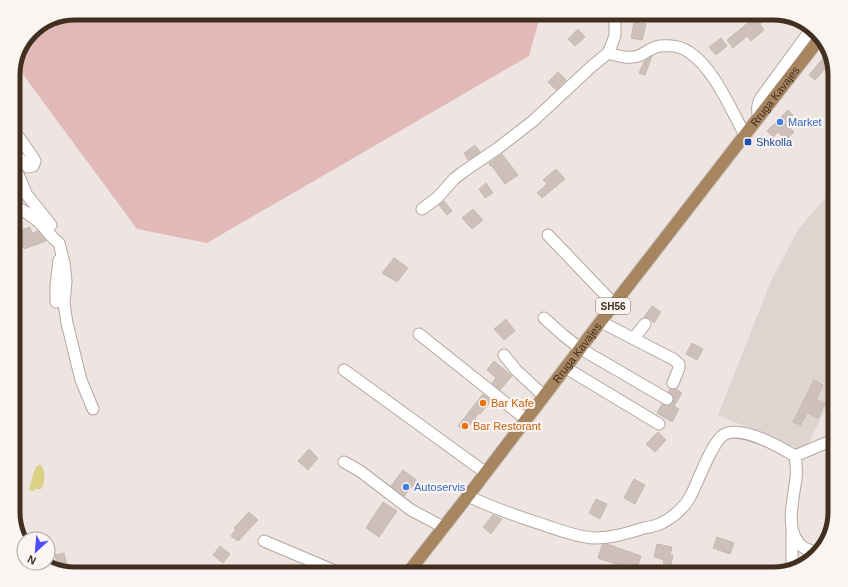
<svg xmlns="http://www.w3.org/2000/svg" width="848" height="587" font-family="Helvetica,sans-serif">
	<rect width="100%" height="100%" fill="#eee5e2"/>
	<path fill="#ded4d0" d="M 835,187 L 835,388 L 808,445 L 801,450 L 718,415 L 771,281 L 799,228 Z"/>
	<path fill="#e1b9b8" d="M 75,13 L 541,13 L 529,56 L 207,243 L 137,229 L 16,65 L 31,31 Z"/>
	<path fill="#d9d184" d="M 38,465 L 41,465 C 46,471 45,483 41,489 L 35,489 L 33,491 L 29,490 L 34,471 Z"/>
	<path fill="#ccc0b9" stroke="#c8bab3" d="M 760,13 L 773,13 L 760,24 L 764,30 L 751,41 L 747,36 L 733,48 L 727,40 Z
		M 634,22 L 646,24 L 642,40 L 631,38 Z
		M 578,29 L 585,37 L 575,46 L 568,39 Z
		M 721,38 L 727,46 L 716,55 L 709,47 Z
		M 829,51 L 832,61 L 815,80 L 809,75 Z
		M 652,56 L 645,75 L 639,73 L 644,62 Z
		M 558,72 L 566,80 L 556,90 L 548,82 Z
		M 788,110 L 793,115 L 785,123 L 794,132 L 786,140 L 778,132 L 773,137 L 767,131 Z
		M 475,145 L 480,152 L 468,160 L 464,153 Z
		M 502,154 L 518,175 L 505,184 L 491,165 L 490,166 L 489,163 Z
		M 556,169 L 565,179 L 542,198 L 537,193 L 547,184 L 543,180 Z
		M 486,183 L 493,193 L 485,198 L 479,189 Z
		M 444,201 L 452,211 L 447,215 L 439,205 Z
		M 473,209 L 483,220 L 472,229 L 462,218 Z
		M 30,227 L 32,233 L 38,231 L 46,241 L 24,249 L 18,231 Z
		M 394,258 L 408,268 L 397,282 L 382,273 Z
		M 652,306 L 661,312 L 654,323 L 649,318 L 644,317 Z
		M 506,319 L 515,331 L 504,340 L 494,329 Z
		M 692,343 L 703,349 L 697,360 L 686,354 Z
		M 494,361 L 512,376 L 500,390 L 492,383 L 496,378 L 487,370 Z
		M 814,380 L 823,385 L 816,399 L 825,403 L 818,418 L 807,413 L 801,425 L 793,422 Z
		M 670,389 L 674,390 L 676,389 L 682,393 L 674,406 L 679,409 L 672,422 L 657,413 L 662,404 L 667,406 L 671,405 L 673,402 L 674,399 L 673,396 L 668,392 Z
		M 483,394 L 491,401 L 480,414 L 479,413 L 465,431 L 458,426 Z
		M 658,432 L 666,440 L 655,452 L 646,444 Z
		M 309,449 L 318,458 L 308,470 L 298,461 Z
		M 403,470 L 416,480 L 413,486 L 407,492 L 406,494 L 404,496 L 391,486 Z
		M 634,479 L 645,485 L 635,504 L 624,498 Z
		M 596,499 L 607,504 L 600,519 L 589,513 Z
		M 383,502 L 397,511 L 379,537 L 366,528 Z
		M 249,512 L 258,520 L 238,541 L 231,536 L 236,529 L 234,528 Z
		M 493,515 L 502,519 L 491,534 L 483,527 Z
		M 717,537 L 734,543 L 730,554 L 713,548 Z
		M 607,544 L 641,556 L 636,571 L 598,558 L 602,545 Z
		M 657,544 L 672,547 L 670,555 L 673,555 L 671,565 L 663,563 L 664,560 L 654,557 Z
		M 220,546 L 230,554 L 223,563 L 213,555 Z
		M 64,553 L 68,569 L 64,571 L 59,569 L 55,555 Z"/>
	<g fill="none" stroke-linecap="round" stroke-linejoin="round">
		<g stroke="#b3a7a0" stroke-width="13">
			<path id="minor" d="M 608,53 C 619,56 630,60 641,55 C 647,51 653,47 660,46 C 670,45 681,46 689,52 C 714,68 731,110 745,135
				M 759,118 C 757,110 757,106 760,99 L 812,28
				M 13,129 C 20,140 29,150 35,161 L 33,166 L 28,167 L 13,152
				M 13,163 L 27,195 L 51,225
				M 14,205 L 27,213 L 39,222 L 54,239 L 59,243 L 64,263 L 66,281 L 64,303 L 67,323 L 81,380 L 93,409
				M 422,209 L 437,198 L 454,179 L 463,172 L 498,148 L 533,121 L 591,67 L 608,53 L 612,44 L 615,35 L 615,21 L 614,13
				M 548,235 L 614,304
				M 56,302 L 56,285 L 59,260
				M 544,318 L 563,335 L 581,349 L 667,399
				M 601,322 L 673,359 L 679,364 L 679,368 L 673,383
				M 419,334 L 527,420
				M 634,338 L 645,324
				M 504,355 L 516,370 L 544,396
				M 566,368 L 659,424
				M 344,370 L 486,473
				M 795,456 C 796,463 797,471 796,478 C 794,498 783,532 803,547 C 807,550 813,551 818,553
				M 795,456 L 835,439
				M 344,462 L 360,471 L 411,510 L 443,527
				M 468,496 C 494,509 520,517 547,526 C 562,531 578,537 594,538 C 612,538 628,533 644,528 C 650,527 656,526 662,523 C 673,517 684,508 690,497 C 698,483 712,440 725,434 C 743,426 780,447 795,456
				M 264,541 L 342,574
				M 792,570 L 792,532"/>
		</g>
		<g stroke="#c6c1bc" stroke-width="14">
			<g id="major">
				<path id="s1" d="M 407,574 L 468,496 L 614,304 L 820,38"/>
			</g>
		</g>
		<use href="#minor" stroke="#fff" stroke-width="11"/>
		<use href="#major" stroke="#a88561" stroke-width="12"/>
	</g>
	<g fill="#3f7fe0" stroke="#faf4f3" stroke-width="1.5">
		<circle cx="780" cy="122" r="4"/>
		<circle cx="406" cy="487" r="4"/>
	</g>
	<rect fill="#1a4fb4" stroke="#faf4f3" stroke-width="1.5" x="744" y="138" width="8" height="8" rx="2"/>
	<g fill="#e8710a" stroke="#faf4f3" stroke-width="1.5">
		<circle cx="483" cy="403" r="4"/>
		<circle cx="465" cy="426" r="4"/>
	</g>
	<g text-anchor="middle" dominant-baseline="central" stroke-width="4" stroke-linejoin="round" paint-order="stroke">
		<rect fill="#faf4f3" stroke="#786b5f" stroke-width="1" x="596" y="298" width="34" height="16" rx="3"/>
		<g font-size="10" font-weight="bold" fill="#413020">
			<text x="613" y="306">SH56</text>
		</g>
		<g font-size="11" fill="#413020" stroke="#faf4f3">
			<text stroke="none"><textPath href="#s1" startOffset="603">Rruga Kavajes</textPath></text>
			<text stroke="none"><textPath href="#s1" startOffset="279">Rruga Kavajes</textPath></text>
		</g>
		<g font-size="11" fill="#366cbe" stroke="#faf4f3" text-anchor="start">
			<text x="788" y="122">Market</text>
			<text x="414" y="487">Autoservis</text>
		</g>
		<g font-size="11" fill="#164399" stroke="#faf4f3" text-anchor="start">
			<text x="756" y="142">Shkolla</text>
		</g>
		<g font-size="11" fill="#c56008" stroke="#faf4f3" text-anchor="start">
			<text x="491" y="403">Bar Kafe</text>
			<text x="473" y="426">Bar Restorant</text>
		</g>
	</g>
	<path d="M0 0H848V587H0ZM75 20H773A55 55 0 0 1 828 75V512A55 55 0 0 1 773 567H75A55 55 0 0 1 20 512V75A55 55 0 0 1 75 20Z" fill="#faf4f3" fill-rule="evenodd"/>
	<path fill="none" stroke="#413020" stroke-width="5" d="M75 20H773A55 55 0 0 1 828 75V512A55 55 0 0 1 773 567H75A55 55 0 0 1 20 512V75A55 55 0 0 1 75 20Z"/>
	<g transform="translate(36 551) rotate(206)"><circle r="19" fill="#faf4f3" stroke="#b0a69f"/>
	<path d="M0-3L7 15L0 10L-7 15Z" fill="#4f4eff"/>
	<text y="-6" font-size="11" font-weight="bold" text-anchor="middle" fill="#413020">N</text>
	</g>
</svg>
